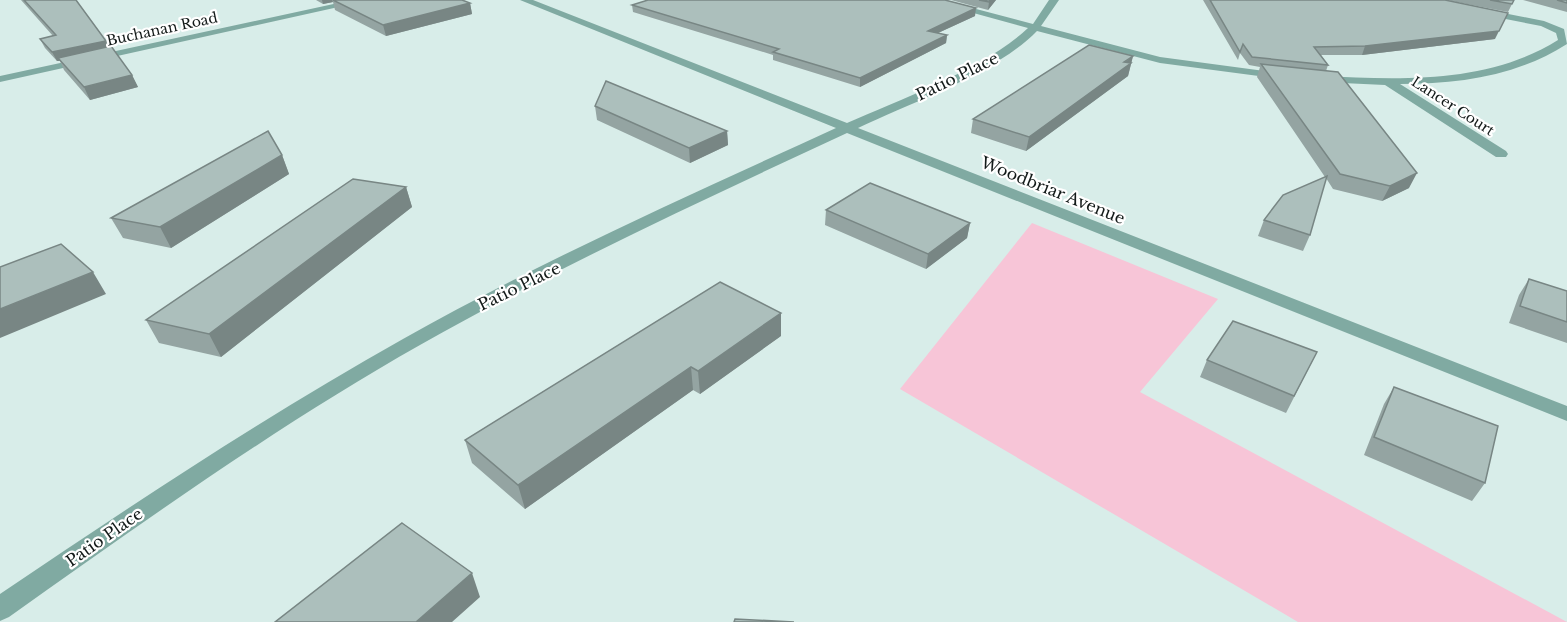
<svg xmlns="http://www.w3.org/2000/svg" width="1567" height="622" font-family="'Libre Baskerville',serif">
	<rect width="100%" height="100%" fill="#d8ede9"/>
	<path fill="#f7c5d7" d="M 1032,223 L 1218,299 L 1140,392 L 1567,622 L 1298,622 L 900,389 Z"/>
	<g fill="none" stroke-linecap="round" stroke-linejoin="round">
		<path fill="#80aaa2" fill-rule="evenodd" d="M 352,0 L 370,0 L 0,82 L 0,76 Z
			M 520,0 L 533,0 L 847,123 C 903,98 984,69 1028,28 L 926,0 L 942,0 L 1033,24 L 1049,0 L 1059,0 L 1041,26 L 1160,57 L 1286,74 L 1288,76 L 1282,79 L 1160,63 L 1037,31 C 996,73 913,102 858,128 L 1567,406 L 1567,421 L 847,133 C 703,200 558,267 420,345 C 277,426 143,522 9,617 L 0,621 L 0,594 C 132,505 264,417 403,339 C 543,260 690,195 836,128 Z
			M 1483,9 L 1544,21 L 1564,29 L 1567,44 C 1517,76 1459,84 1400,84 L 1506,151 L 1508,154 L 1506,157 L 1496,157 L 1385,85 L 1321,82 L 1315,79 L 1321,76 C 1401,80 1488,84 1558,40 L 1556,33 L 1541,26 L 1480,14 L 1480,10 Z"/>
	</g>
	<path fill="#94a4a2" d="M 21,0 L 76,0 L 106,41 L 109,47 L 132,75 L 138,87 L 90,100 L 64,70 L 60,61 L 57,61 L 45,48 L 40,39 L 53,36 Z
		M 316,0 L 462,0 L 470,3 L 472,14 L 386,36 L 335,10 L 333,2 L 323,4 Z
		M 951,0 L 996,0 L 988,10 Z
		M 1203,0 L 1444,0 L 1495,39 L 1362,55 L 1321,55 L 1328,65 L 1326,71 L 1409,188 L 1382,201 L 1333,189 L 1326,178 L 1310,235 L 1303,251 L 1258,236 L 1264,220 L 1325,177 L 1257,77 L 1260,67 L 1249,65 L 1240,53 L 1238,60 Z
		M 1446,0 L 1514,0 L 1508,12 Z
		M 1523,0 L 1567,0 L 1567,12 Z
		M 632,5 L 975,16 L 938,33 L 947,35 L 946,43 L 860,87 L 773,60 L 773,55 L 633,12 Z
		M 1133,56 L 1128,76 L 1026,151 L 971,133 L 973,119 Z
		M 595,106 L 727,131 L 728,145 L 690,163 L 597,120 Z
		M 282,155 L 289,174 L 171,248 L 123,238 L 111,218 Z
		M 406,187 L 412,207 L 221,357 L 159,343 L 146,320 Z
		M 826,210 L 970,223 L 967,238 L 926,269 L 825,225 Z
		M 1529,279 L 1567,291 L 1567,343 L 1509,323 L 1519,295 Z
		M 781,336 L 700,394 L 693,390 L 525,509 L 472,463 L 465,440 Z
		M 1317,352 L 1286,413 L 1200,377 L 1207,360 Z
		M 1394,387 L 1485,483 L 1472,501 L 1364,455 L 1384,404 Z"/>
	<path fill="#788684" d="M 322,0 L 332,0 L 333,2 L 323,4 Z
		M 991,0 L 996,0 L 988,10 L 989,2 Z
		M 470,3 L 472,14 L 386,36 L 383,25 Z
		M 976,8 L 975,16 L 927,38 L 928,31 Z
		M 1499,31 L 1495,39 L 1362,55 L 1365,46 Z
		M 947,35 L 946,43 L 860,87 L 860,78 Z
		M 106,41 L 110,50 L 58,58 L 60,61 L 57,61 L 52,52 Z
		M 1133,56 L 1128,76 L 1026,151 L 1029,137 Z
		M 132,75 L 138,87 L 90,100 L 84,87 Z
		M 727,131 L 728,145 L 690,163 L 689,148 Z
		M 282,155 L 289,174 L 171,248 L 160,227 Z
		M 1417,173 L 1409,188 L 1382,201 L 1390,186 Z
		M 406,187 L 412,207 L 221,357 L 209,334 Z
		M 970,223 L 967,238 L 926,269 L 928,254 Z
		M 93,272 L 106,294 L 0,338 L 0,309 Z
		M 781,313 L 781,336 L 700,394 L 698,371 Z
		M 691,367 L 693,390 L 525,509 L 518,485 Z
		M 472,573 L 480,597 L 452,622 L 416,622 Z"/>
	<path fill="#acbfbc" stroke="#788684" stroke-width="1.5" d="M 24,0 L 76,0 L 106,41 L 52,52 L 40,39 L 56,35 Z
		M 333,0 L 462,0 L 470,3 L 383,25 Z
		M 648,0 L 945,0 L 976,8 L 928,31 L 947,35 L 860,78 L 773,52 L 779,49 L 632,5 Z
		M 979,0 L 991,0 L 989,2 Z
		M 1210,0 L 1445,0 L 1508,13 L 1499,31 L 1365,46 L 1314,47 L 1328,65 L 1252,57 L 1243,44 L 1240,52 Z
		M 1490,0 L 1514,0 L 1512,4 Z
		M 1557,0 L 1567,0 L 1567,3 Z
		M 1089,45 L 1133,56 L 1124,62 L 1131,63 L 1029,137 L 973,119 Z
		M 111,46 L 132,75 L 84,87 L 58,58 Z
		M 1261,64 L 1338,72 L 1417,173 L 1390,186 L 1340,174 Z
		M 606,81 L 727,131 L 689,148 L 595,106 Z
		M 268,131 L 282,155 L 160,227 L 111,218 Z
		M 1327,176 L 1310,235 L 1264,220 L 1283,195 Z
		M 353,179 L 406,187 L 209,334 L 146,320 Z
		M 870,183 L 970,223 L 928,254 L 826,210 Z
		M 61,244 L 93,272 L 0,309 L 0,267 Z
		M 1529,279 L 1567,291 L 1567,322 L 1520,306 Z
		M 720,282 L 781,313 L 698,371 L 691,367 L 518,485 L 465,440 Z
		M 1233,321 L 1317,352 L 1294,396 L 1207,360 Z
		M 1394,387 L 1498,426 L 1485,483 L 1374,437 Z
		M 402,523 L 472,573 L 416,622 L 275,622 Z
		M 735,619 L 794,622 L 734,622 Z"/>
	<g text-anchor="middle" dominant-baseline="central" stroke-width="4.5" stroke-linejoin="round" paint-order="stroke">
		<g font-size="14" fill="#131a19" stroke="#fff">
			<text transform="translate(162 29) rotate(-12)">Buchanan Road</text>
			<text transform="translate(1453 106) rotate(33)">Lancer Court</text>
		</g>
		<g font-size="16" fill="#131a19" stroke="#fff">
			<text transform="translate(957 76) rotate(-26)">Patio Place</text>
			<text transform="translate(1053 190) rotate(22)">Woodbriar Avenue</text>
			<text transform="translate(519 286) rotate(-26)">Patio Place</text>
			<text transform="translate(104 537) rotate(-35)">Patio Place</text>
		</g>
	</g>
</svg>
